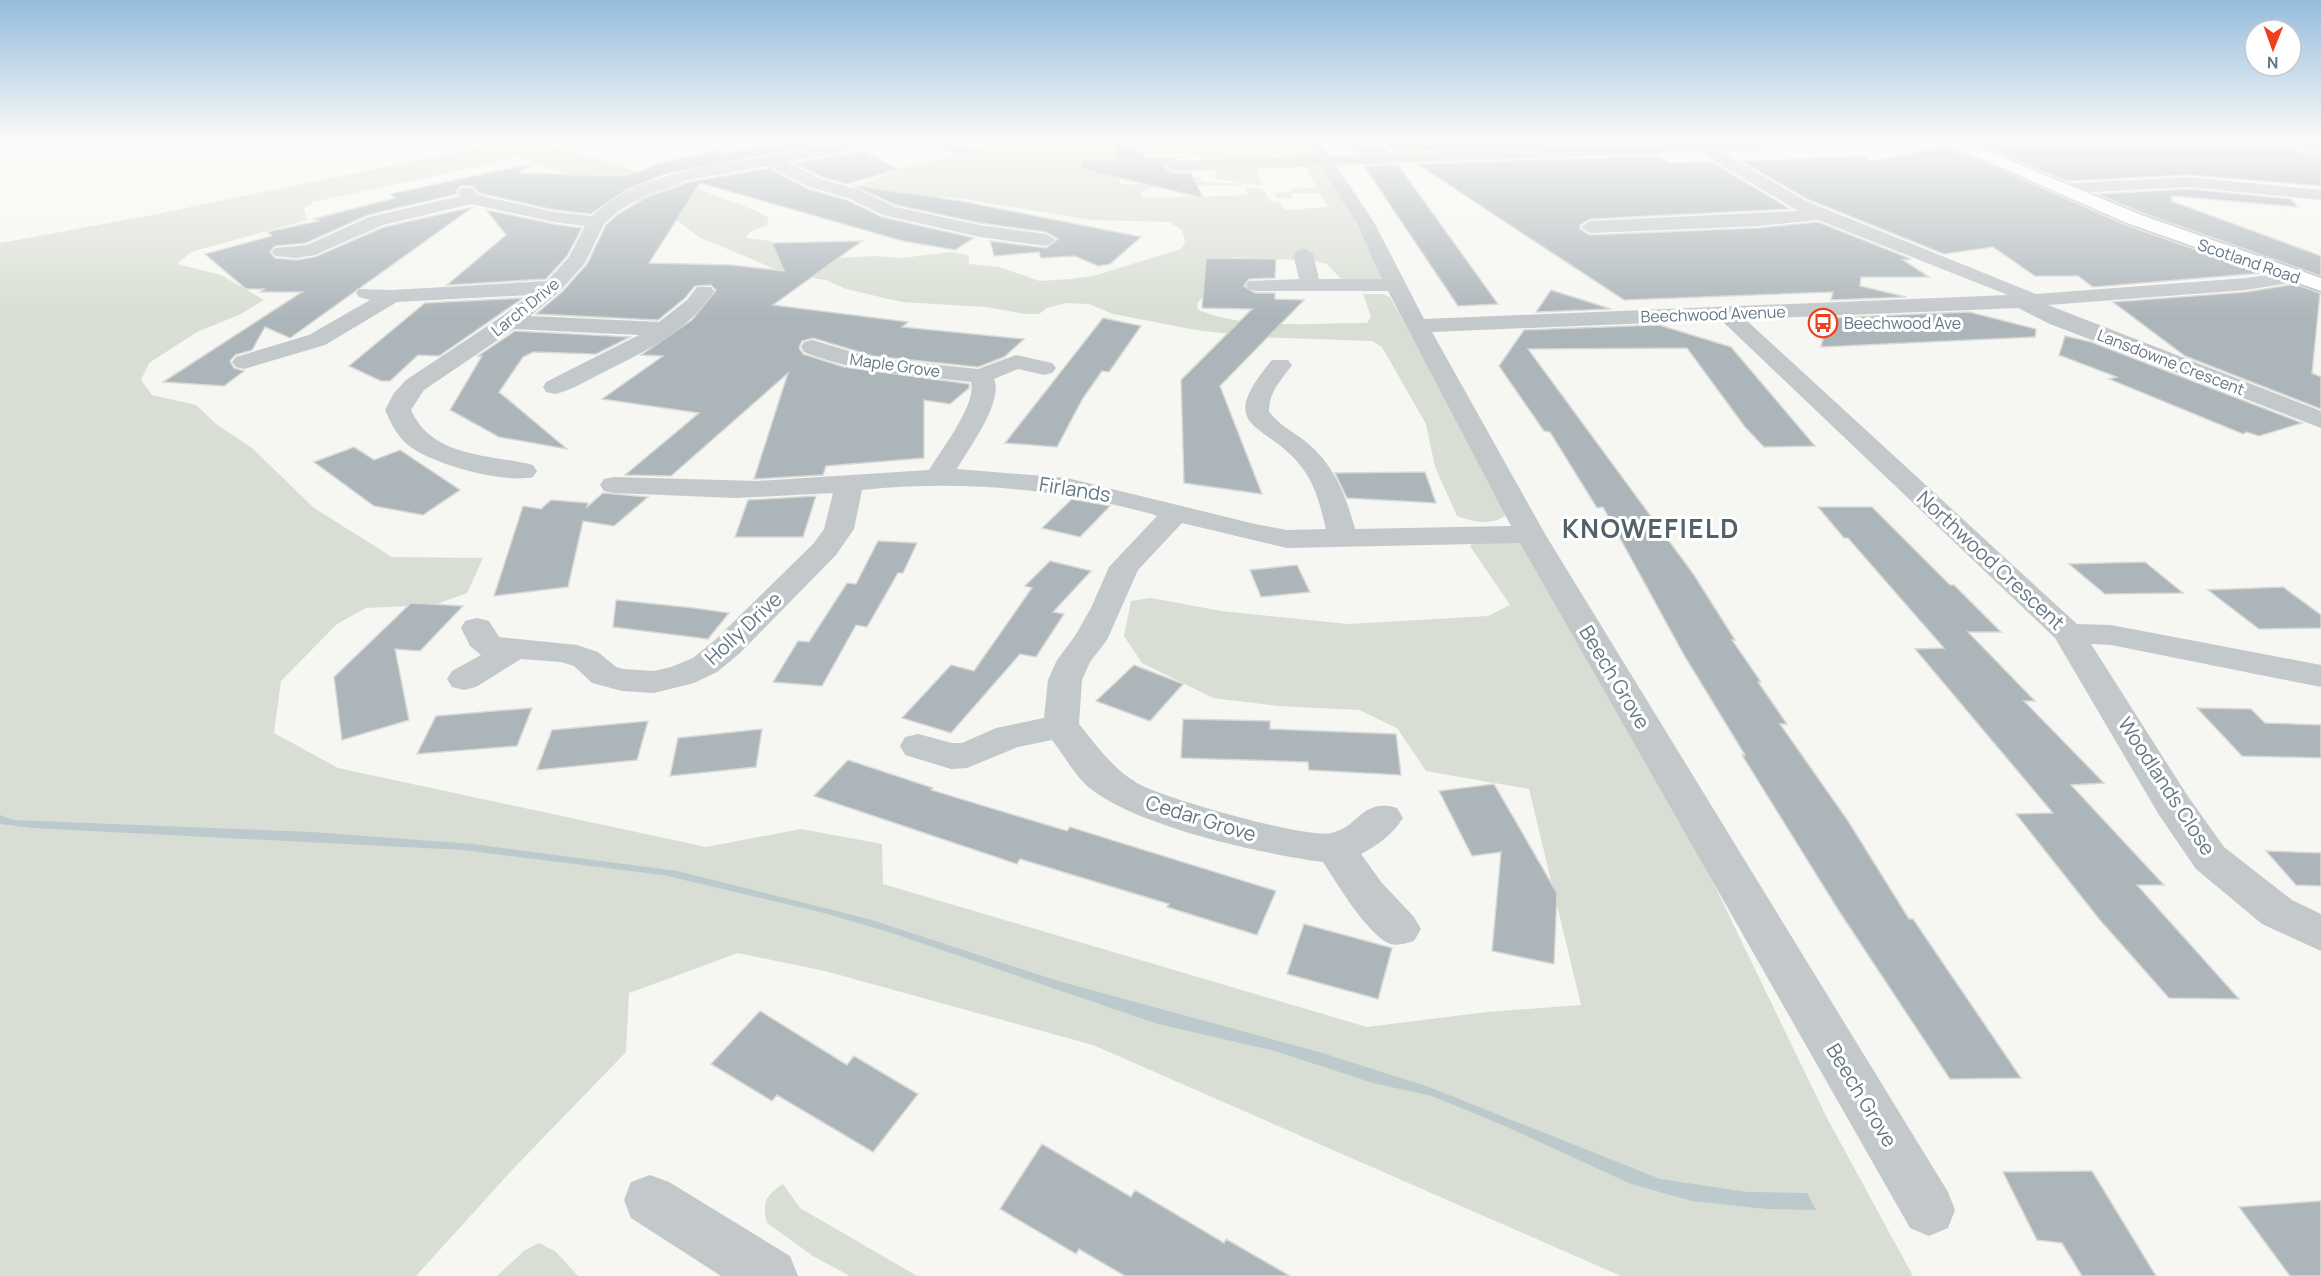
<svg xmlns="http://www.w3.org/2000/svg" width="2321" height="1276" font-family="Manrope,sans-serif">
	<rect width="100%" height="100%" fill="#f6f6f2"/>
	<path fill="#d8ded3" d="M 485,139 L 562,139 L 547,145 L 623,166 L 653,180 L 624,196 L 516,155 L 490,164 L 313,202 L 304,208 L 307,220 L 191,252 L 177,264 L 221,275 L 264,300 L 241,314 L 197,332 L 149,363 L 141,380 L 152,395 L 196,405 L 216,424 L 252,448 L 314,508 L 392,557 L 483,558 L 467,593 L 434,605 L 366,608 L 337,624 L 281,681 L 274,733 L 338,768 L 706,847 L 801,829 L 882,844 L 883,884 L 1367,1027 L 1487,1012 L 1581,1005 L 1529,789 L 1426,771 L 1397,728 L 1359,710 L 1278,706 L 1213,698 L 1142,663 L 1124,636 L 1131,601 L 1151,598 L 1221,611 L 1348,624 L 1488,616 L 1510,605 L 1470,546 L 1480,535 L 1512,536 L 1537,552 L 1707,870 L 1827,1118 L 1913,1276 L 1621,1276 L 1093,1045 L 825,971 L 738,953 L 629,993 L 626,1052 L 512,1170 L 416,1276 L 0,1276 L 0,243 L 147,216 L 497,144 Z
		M 1006,139 L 1099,139 C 1108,146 1144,143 1155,139 L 1305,139 L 1317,156 L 1282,158 L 1277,155 L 1269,155 L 1269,161 L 1206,160 L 1185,153 L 1160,154 L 1133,156 L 1118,169 L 1120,184 C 1126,184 1138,186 1145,183 C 1160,178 1161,163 1180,170 L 1182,177 L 1200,177 L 1202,182 L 1237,183 L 1239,187 L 1227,185 L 1152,188 L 1141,192 L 1142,198 L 1248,195 L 1245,187 L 1263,189 L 1270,201 L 1281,203 L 1282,208 L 1287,210 L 1328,207 L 1319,193 L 1291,193 L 1293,198 L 1277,198 L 1275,193 L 1291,192 L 1289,189 L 1317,188 L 1305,167 L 1262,169 L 1266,167 L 1325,167 L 1378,264 L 1383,279 L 1342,280 L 1327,264 L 1316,261 L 1236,257 L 1232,257 L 1197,304 L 1198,310 C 1247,330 1315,323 1367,323 L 1371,317 L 1363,294 L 1383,294 L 1390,297 L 1510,512 C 1495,526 1476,523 1457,516 L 1435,467 L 1426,424 L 1382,347 L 1372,341 L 1258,337 L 1196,330 L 1113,314 L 1089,304 L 1066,303 L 1047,308 L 1039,314 L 1026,314 L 986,307 L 902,302 L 846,289 L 826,280 L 787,274 L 699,237 L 678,221 L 652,213 L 629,210 L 643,193 L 677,181 L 757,211 L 769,218 L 767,225 L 750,232 L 746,238 L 770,241 L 784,249 L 826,259 L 874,256 L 902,258 L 951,252 L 969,255 L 969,264 L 999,267 L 1040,281 L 1071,279 L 1093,276 L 1181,249 L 1185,242 L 1182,230 L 1169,222 L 1091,220 L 957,198 L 868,193 L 852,188 L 917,163 L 940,160 Z
		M 1252,166 L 1256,168 L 1262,186 L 1217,179 L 1214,170 Z
		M 783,1184 L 800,1208 L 917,1276 L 850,1276 L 813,1256 L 767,1223 C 762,1202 765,1196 783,1184 Z
		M 539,1243 L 555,1251 L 578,1276 L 497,1276 L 525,1250 Z"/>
	<path fill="#bcc9cd" d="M 0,815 L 13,820 L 312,832 L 473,844 L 677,871 L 872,920 L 1058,981 L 1319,1052 L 1429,1087 L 1660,1179 L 1747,1192 L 1807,1193 L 1816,1210 L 1767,1209 L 1692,1201 L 1631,1184 L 1507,1127 L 1432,1096 L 1373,1083 L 1275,1051 L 1158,1024 L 895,934 L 824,913 L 663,875 L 463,850 L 32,828 L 0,824 Z"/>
	<path fill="#acb5ba" stroke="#d8d8d5" stroke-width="1.5" d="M 815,139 L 843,140 L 665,174 L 626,190 L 591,214 L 554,210 L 479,193 L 473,186 L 461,186 L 456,191 L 457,194 L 368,215 L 306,243 L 275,246 L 270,252 L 275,258 L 296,260 L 315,257 L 384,227 L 473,207 L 290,338 L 265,327 L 252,350 L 235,355 L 230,361 L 234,368 L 244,371 L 224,386 L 163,382 L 302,292 L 260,292 L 264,289 L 246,289 L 205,254 L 272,236 L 267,232 L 319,221 L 314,219 L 395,198 L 390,194 L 534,163 L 519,173 L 622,176 L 651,168 L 645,167 L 721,149 L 718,154 Z
		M 1115,139 L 1122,139 L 1148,158 L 1184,157 L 1172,159 L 1163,167 L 1173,173 L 1191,173 L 1203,198 L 1081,169 L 1082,160 L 1117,159 Z
		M 1378,139 L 1634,139 L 1639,143 L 1397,151 L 1381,141 L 1389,152 L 1355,153 L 1347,141 Z
		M 1973,139 L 2272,139 L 2275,144 L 2321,157 L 2321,186 L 2189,175 L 2066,181 L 1967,140 Z
		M 1947,146 L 2126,225 L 2263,273 L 2093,287 L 2078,276 L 2035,276 L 1993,247 L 1944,254 L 1807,199 L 1741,161 L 1864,156 L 1872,161 Z
		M 863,151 L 899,169 L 847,184 L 822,177 L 794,163 Z
		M 1658,156 L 1669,163 L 1712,162 L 1790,209 L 1590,219 L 1580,225 L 1580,229 L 1590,235 L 1759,228 L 1818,222 L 1911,259 L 1903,260 L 1929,277 L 1861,277 L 1860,286 L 1906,297 L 1831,300 L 1833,292 L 1624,300 L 1417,164 Z
		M 1398,165 L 1498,304 L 1458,306 L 1364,166 Z
		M 769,168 L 808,189 L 847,200 L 882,217 L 974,238 L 955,250 L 903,241 L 700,183 L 649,263 L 732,265 L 784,271 L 772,243 L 862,241 L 773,305 L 908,322 L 902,327 L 1024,339 L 1004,357 L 978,367 L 873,356 L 813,338 L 802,341 L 799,348 L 803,354 L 844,367 L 969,384 L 969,388 L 950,404 L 924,400 L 924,458 L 826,466 L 823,475 L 754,479 L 788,373 L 671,476 L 625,475 L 699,413 L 602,399 L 663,356 L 641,355 L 692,320 L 716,290 L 711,285 L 695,286 L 685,298 L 658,320 L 536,314 L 562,292 L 587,264 L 606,225 L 618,214 L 647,197 L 689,182 Z
		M 852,185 L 961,201 L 1141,237 L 1110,264 L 1098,266 L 1075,256 L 1041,258 L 1039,252 L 994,256 L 990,241 L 1046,248 L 1058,239 L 1046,232 L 980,223 L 896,205 Z
		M 2189,189 L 2290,199 L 2299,207 L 2172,196 L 2171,201 L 2321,256 L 2321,276 L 2142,213 L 2097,194 Z
		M 486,210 L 554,224 L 582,228 L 567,256 L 546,279 L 447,285 L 506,235 Z
		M 1206,258 L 1276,259 L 1275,278 L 1249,279 L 1244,286 L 1255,293 L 1275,293 L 1275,299 L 1304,300 L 1220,386 L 1262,494 L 1184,483 L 1181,380 L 1252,309 L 1202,308 Z
		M 2295,284 L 2320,293 L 2312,373 L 2321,377 L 2321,409 L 2185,356 L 2113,302 L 2246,292 Z
		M 1551,290 L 1611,309 L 1536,312 Z
		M 523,298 L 439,356 L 418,355 L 390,381 L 381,381 L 349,366 L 425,303 Z
		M 1969,312 L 2036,329 L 2035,337 L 1821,347 L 1828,318 Z
		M 1103,318 L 1141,326 L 1109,372 L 1102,371 L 1083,398 L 1057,447 L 1005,443 Z
		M 1659,325 L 1731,347 L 1815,446 L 1764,447 L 1745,427 L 1687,348 L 1528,349 L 1694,575 L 1735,640 L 1732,640 L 1761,682 L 1758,682 L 1787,724 L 1780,724 L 1848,821 L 1909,919 L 1913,919 L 2021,1078 L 1950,1079 L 1839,911 L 1742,755 L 1745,755 L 1684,655 L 1603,507 L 1597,508 L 1550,432 L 1544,431 L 1499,366 L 1524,330 Z
		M 515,331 L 630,337 L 596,354 L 533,352 L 523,357 L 499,392 L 567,449 L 499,437 L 450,410 L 482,356 L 478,356 Z
		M 2065,336 L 2091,342 L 2302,423 L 2259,436 L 2247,432 L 2243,434 L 2109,379 L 2117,377 L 2059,355 Z
		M 354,447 L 374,460 L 400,450 L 460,490 L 423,515 L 374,506 L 314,462 Z
		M 1425,472 L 1436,503 L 1347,498 L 1335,473 Z
		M 603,493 L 648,497 L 614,526 L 583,521 L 568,587 L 494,596 L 523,506 L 541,509 L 551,500 L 588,503 L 587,507 Z
		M 816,496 L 803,537 L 735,537 L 748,500 Z
		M 1072,499 L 1110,506 L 1080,537 L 1042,528 Z
		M 1818,507 L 1872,507 L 1950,585 L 1954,585 L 2001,632 L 1968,632 L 2035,701 L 2024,701 L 2104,783 L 2071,785 L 2164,885 L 2137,885 L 2239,999 L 2169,998 L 2100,920 L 2016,814 L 2053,813 L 1915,649 L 1944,648 L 1848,538 L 1844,538 Z
		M 878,541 L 917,543 L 903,573 L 898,573 L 867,627 L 856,625 L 822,686 L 773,682 L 798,641 L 809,642 L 847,583 L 856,584 Z
		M 1050,561 L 1091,571 L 1053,612 L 1064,614 L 1036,657 L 1020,654 L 951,733 L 902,718 L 951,665 L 974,671 L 1032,588 L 1025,586 Z
		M 2145,562 L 2183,593 L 2105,594 L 2069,564 Z
		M 1297,565 L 1310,592 L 1261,597 L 1250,570 Z
		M 2283,587 L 2321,615 L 2321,628 L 2259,629 L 2208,590 Z
		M 616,600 L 694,608 L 729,613 L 708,639 L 613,627 Z
		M 411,603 L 463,606 L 420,651 L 395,649 L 409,720 L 342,740 L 334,677 Z
		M 1134,665 L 1183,684 L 1150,721 L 1096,701 Z
		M 532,708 L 517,746 L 417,754 L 436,716 Z
		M 2197,708 L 2251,709 L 2265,723 L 2321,725 L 2321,758 L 2242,756 Z
		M 1183,719 L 1270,721 L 1270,729 L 1396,734 L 1401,775 L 1309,770 L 1308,762 L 1181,758 Z
		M 648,721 L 637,760 L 537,770 L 552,730 Z
		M 762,729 L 756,767 L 670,776 L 678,738 Z
		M 848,760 L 933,788 L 931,790 L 1067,831 L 1070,827 L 1276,891 L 1257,935 L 1167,907 L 1169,904 L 1020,859 L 1017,864 L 814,796 Z
		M 1494,784 L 1557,893 L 1554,964 L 1492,951 L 1501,852 L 1472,856 L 1439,791 Z
		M 2266,851 L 2321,853 L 2321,886 L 2296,885 Z
		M 1304,924 L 1392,948 L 1378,999 L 1287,974 Z
		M 760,1011 L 847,1065 L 854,1056 L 918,1094 L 873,1152 L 777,1095 L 772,1101 L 711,1064 Z
		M 1042,1144 L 1131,1197 L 1135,1190 L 1224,1243 L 1226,1239 L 1290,1276 L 1125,1276 L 1079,1249 L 1076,1254 L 1000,1209 Z
		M 2092,1171 L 2156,1276 L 2082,1276 L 2062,1243 L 2037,1240 L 2003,1172 Z
		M 2321,1201 L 2321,1276 L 2290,1276 L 2239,1207 Z"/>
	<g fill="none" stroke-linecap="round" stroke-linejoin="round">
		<g stroke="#b6bbbe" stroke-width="3">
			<path id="primary" d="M 1936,139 L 1958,139 L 2141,215 L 2321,278 L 2321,291 L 2127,223 Z"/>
		</g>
		<path fill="#c3c8cb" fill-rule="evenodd" d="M 863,139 L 898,139 L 890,144 L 787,162 L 821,179 L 860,190 L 895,207 L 980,225 L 1046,234 L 1056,240 L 1046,246 L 980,237 L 883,215 L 848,198 L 809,187 L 769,166 L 688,180 L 646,195 L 617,212 L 604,224 L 585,263 L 560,291 L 530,316 L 659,322 L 687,300 L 697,287 L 711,287 L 714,291 C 688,333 641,353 598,375 C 584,382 570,391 555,394 L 546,392 L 543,387 L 546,382 L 639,335 L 514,329 L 424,390 L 411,410 C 432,458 489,454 533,465 L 537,471 L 533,477 C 504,484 431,464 408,445 C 397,436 391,423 385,410 L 394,393 L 406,380 L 501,317 L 530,295 L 397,302 L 325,345 L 244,369 L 236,367 L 232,362 L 236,357 L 309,335 L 370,300 L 359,297 L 356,293 L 359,289 L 392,290 L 547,281 L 569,257 L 585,226 L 554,222 L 471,204 L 383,225 L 315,255 L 296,258 L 275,256 L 272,252 L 275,248 L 307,245 L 369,217 L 460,196 L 458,192 L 461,188 L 473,188 L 478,195 L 554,212 L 592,216 C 635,176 694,169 750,159 C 788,153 825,146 863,139 Z
			M 915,139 L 940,139 L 973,149 L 975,152 L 967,157 L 917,142 Z
			M 1303,139 L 1319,139 L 1330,156 L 1809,139 L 1955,139 L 1947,144 L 1722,152 L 1806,201 L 2036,294 L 2246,278 L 2294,271 L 2301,273 L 2304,277 L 2301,281 L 2246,290 L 2048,305 L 2321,411 L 2321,428 L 2050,324 L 2018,308 L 1745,319 L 2077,624 L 2111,625 L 2321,665 L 2321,687 L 2111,645 L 2091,644 L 2187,795 L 2224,847 L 2292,900 L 2321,914 L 2321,951 L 2262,924 L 2196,869 L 2159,815 L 2055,638 L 1721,320 L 1432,332 L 1545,534 L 1948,1192 L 1955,1210 L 1948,1228 L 1929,1236 L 1910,1228 L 1520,543 L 1287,548 L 1182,523 L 1138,570 L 1107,640 L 1090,662 L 1082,680 L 1079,724 C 1097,746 1112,768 1137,783 C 1162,798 1307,839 1332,833 C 1360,826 1362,798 1397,808 L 1403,818 C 1393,834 1377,846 1361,854 L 1382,883 L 1414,917 L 1421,929 L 1414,941 C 1404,944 1393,948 1383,940 C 1361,924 1338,885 1323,862 C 1262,854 1129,825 1085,784 C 1073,772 1063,754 1052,740 L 1018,747 L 967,768 L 951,769 L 905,755 L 900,746 L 905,737 L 918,734 L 952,743 L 962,743 L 996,728 L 1044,718 L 1048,680 L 1057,660 L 1075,636 L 1091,608 L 1109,567 L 1157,516 L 1152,514 C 1056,488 960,480 862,490 L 854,529 L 836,555 L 739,654 L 717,672 L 694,683 L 654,693 L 622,691 L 592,683 L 574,666 L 561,662 L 521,659 L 476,687 L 464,690 L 452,687 L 447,679 L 452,671 L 481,655 L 470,646 L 461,628 L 465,621 L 477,618 L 489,621 L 499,637 L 577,645 L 598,652 L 616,667 L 623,669 L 654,671 L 671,667 L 693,658 L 715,640 L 814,543 L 824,529 L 833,493 L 736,498 L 614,493 L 604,491 L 600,485 L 604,479 L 614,477 L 757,481 L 929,470 C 941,450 977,404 971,382 C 914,375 858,374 804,352 L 801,347 L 804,342 L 812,340 L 873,358 L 978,369 L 1016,355 L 1052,363 L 1056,368 L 1052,373 L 1044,375 L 1018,369 L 994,379 C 1004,402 968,449 957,469 L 1067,478 L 1255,524 L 1287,530 L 1326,529 C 1321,509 1316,486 1303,469 C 1267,420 1212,432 1272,360 L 1288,360 L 1292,365 C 1281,381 1269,391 1269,411 C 1277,424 1293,432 1305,441 C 1333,463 1346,495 1355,529 L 1511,526 L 1388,291 L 1256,291 L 1249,289 L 1246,285 L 1249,281 L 1299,279 L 1293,254 L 1303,248 L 1313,254 L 1319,279 L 1382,279 L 1357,224 L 1320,166 L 1173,171 L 1165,166 L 1173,161 L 1314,156 ZM 1700,152 L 1798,211 L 1590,221 L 1581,227 L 1590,233 L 1759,226 L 1818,220 L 2008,295 L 1424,319 L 1375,224 L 1336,165 Z
			M 2274,139 L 2300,139 L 2321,145 L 2321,155 L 2276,142 Z
			M 2189,177 L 2321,190 L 2321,200 L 2189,187 L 2057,194 L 2048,189 L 2057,184 Z
			M 650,1175 L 669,1182 L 790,1256 L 798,1276 L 721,1276 L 631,1218 L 624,1200 L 631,1182 Z"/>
		<use href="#primary" fill="#fff" fill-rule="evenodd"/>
	</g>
	<linearGradient id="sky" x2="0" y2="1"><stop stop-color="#96bcdd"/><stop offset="0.44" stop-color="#fbfbf9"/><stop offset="1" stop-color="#fbfbf9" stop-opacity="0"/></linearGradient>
	<rect width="2321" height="318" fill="url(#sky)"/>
	<defs>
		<g id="bus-ring" transform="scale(1.5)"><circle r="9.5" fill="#fff" stroke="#ee401b" stroke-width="1.5"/><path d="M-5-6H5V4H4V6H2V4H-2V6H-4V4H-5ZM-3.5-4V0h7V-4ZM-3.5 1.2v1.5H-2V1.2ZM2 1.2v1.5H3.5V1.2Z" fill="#ee401b"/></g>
	</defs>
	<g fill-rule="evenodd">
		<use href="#bus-ring" x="1823" y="323"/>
	</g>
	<g text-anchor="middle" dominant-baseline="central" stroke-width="6" stroke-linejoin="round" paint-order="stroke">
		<g font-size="16" fill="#637886" stroke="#fff">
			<text transform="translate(2249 261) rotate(19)">Scotland Road</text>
			<text transform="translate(525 307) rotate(-39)">Larch Drive</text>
			<text transform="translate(1713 314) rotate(-2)">Beechwood Avenue</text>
			<text transform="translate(2171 362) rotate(21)">Lansdowne Crescent</text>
			<text transform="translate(895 365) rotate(8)">Maple Grove</text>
		</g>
		<g font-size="16" fill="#637886" stroke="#fff" text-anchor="start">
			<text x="1844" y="323">Beechwood Ave</text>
		</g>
		<g font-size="20" fill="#637886" stroke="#fff">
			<text transform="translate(1075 489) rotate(9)">Firlands</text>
			<text transform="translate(1991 560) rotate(43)">Northwood Crescent</text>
			<text transform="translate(743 628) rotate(-43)">Holly Drive</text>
			<text transform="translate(1615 677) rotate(59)">Beech Grove</text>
			<text transform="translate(2167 786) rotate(57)">Woodlands Close</text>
			<text transform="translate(1201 818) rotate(17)">Cedar Grove</text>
			<text transform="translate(1862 1095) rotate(59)">Beech Grove</text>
		</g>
		<g font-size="26" font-weight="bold" letter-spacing="1.5" fill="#52616a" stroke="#fff">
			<text x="1651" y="528">KNOWEFIELD</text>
		</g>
	</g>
	<g transform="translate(2273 48) rotate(181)"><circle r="28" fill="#ffffff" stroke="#c1c9cf" stroke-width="1.5"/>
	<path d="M0-4.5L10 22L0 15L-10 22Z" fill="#ee401b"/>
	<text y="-9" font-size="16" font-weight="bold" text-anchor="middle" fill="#637886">N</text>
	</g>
</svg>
